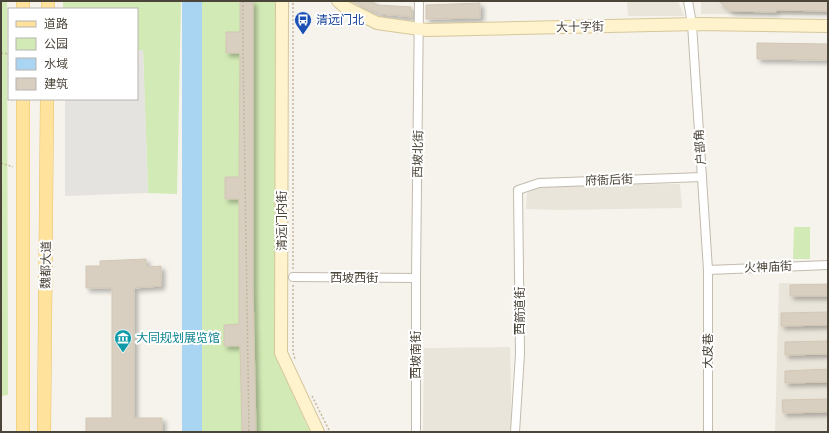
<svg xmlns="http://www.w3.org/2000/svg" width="829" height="433" font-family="'Asap Condensed','Noto Sans SC',sans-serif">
	<defs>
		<filter id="shadow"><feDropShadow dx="3.5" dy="3.5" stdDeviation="2" flood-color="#0004"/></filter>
	</defs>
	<rect width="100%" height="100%" fill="#f6f3ec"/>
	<path fill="#eae5da" d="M 627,1 L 678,1 L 684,16 L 628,16 Z
		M 701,1 L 828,1 L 828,15 L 701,14 Z
		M 680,184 L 682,208 L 558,210 L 526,209 L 527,193 L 541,185 Z
		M 779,283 L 828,284 L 828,432 L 775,432 Z
		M 510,347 L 512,432 L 423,432 L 424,348 Z"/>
	<path fill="#d2eab5" d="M 1,1 L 7,1 L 8,395 L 1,396 Z
		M 63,1 L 181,1 L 177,194 L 148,193 L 143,50 L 137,50 L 137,9 L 63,9 Z
		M 202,1 L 277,1 L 276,357 L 310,432 L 202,432 Z
		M 794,227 L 810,227 L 810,259 L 793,259 Z"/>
	<path fill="#e5e3e0" d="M 137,50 L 143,50 L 148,193 L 65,196 L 65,99 L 137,99 Z"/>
	<path fill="#a9d4f2" d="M 182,1 L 202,1 L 202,432 L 182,432 Z"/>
	<path fill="#d8cfc1" stroke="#d3c7b4" filter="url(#shadow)" d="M 240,1 L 253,1 L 253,286 L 256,432 L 242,432 L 240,346 L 224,346 L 224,325 L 239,324 L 239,199 L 225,199 L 225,177 L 239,177 L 240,53 L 226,53 L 226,32 L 240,32 Z
		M 350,1 L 371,1 L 378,5 L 411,7 L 412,17 L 381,14 Z
		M 719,1 L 828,1 L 828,11 L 776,10 L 776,12 L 730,11 Z
		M 480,3 L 480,18 L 426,19 L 426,5 Z
		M 757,43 L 828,44 L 828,60 L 757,59 Z
		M 146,259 L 146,267 L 161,266 L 161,286 L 134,288 L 134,418 L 162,418 L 162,432 L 86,432 L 86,418 L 112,418 L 112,288 L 86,288 L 86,266 L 100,266 L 100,261 Z
		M 828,284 L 828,296 L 790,296 L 790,285 Z
		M 828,312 L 828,325 L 781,326 L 781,313 Z
		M 828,341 L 828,354 L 785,355 L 785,342 Z
		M 828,369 L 828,382 L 785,383 L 785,371 Z
		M 828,399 L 828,412 L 783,413 L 782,400 Z"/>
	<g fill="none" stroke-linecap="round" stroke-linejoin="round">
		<g stroke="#c2bbae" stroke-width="10">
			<path id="street" d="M 688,1 L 692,24 L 708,270 L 708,432
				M 708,270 L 828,265
				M 293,277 L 416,278
				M 416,432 L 416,278 L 419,1
				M 515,432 L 520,354 L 518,190 L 539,183 L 702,177"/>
		</g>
		<g stroke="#d6c79b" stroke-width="14">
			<path id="secondary" d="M 282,1 L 281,353 L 318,432
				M 338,1 L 345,7 L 377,23 L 427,30 L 698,24 L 828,26"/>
		</g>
		<g stroke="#e6c16a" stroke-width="14">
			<path id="primary" d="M 23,1 L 23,9
				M 48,9 L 48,1
				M 23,99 L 23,432
				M 44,432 L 47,99"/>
		</g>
		<path stroke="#c4b79f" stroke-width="1.5" stroke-dasharray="2 2" stroke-linecap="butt" d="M 243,1 L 243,49 L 249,432
			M 1,53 L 9,54
			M 1,163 L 13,167
			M 293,269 L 293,1
			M 293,285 L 293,352 L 295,359
			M 312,396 L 330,432"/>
		<use href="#street" stroke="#fff" stroke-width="8"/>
		<use href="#secondary" stroke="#fff3cd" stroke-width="12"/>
		<use href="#primary" stroke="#ffe39c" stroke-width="13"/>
	</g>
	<defs>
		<g id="bus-pin" transform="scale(0.9)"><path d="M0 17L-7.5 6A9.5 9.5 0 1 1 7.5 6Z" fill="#1a4fb4" stroke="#fff"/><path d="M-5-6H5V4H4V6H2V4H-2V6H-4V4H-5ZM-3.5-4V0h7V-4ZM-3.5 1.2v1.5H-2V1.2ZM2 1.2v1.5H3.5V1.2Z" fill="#fff"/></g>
		<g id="museum-pin" transform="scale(0.9)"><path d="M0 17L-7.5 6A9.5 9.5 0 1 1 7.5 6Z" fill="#0f9aa8" stroke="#fff"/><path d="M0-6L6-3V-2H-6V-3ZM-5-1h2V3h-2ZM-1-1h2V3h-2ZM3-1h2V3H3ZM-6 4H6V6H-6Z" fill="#fff"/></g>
	</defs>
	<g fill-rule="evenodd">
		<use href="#bus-pin" x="303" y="20"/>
		<use href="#museum-pin" x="123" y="338"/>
	</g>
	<g text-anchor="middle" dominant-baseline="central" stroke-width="4" stroke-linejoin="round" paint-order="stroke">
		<g font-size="12" fill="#164399" stroke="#fff" text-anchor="start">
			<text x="316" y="20">清远门北</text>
		</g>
		<g font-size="12" fill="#4b4439" stroke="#fff">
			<text transform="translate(580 27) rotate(-1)">大十字街</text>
			<text transform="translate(700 147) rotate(-94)">户部角</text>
			<text transform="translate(418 154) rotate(-89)">西坡北街</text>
			<text transform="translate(609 180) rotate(-2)">府衙后街</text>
			<text transform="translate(282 221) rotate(-90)">清远门内街</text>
			<text transform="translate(46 265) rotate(-89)">魏都大道</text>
			<text transform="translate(768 267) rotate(-2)">火神庙街</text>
			<text x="354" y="278">西坡西街</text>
			<text transform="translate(520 311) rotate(-90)">西箭道街</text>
			<text transform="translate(708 351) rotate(-90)">大皮巷</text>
			<text transform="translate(416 355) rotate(-90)">西坡南街</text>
		</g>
		<g font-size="12" fill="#0d838f" stroke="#fff" text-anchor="start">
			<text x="136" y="338">大同规划展览馆</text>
		</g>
	</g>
	<rect width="829" height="433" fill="none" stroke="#4b4439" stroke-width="4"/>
	<rect x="8" y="8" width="130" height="92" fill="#ffffff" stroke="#b7b4b0"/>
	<rect x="16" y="21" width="20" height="6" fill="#ffe39c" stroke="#b7b4b0"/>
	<text x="44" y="28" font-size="12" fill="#4b4439">道路</text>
	<rect x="16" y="38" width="20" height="12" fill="#d2eab5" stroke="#b7b4b0"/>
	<text x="44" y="48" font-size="12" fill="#4b4439">公园</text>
	<rect x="16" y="58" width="20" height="12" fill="#a9d4f2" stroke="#b7b4b0"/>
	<text x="44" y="68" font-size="12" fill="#4b4439">水域</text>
	<rect x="16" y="78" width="20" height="12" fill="#d8cfc1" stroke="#b7b4b0"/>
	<text x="44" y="88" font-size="12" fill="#4b4439">建筑</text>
</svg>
